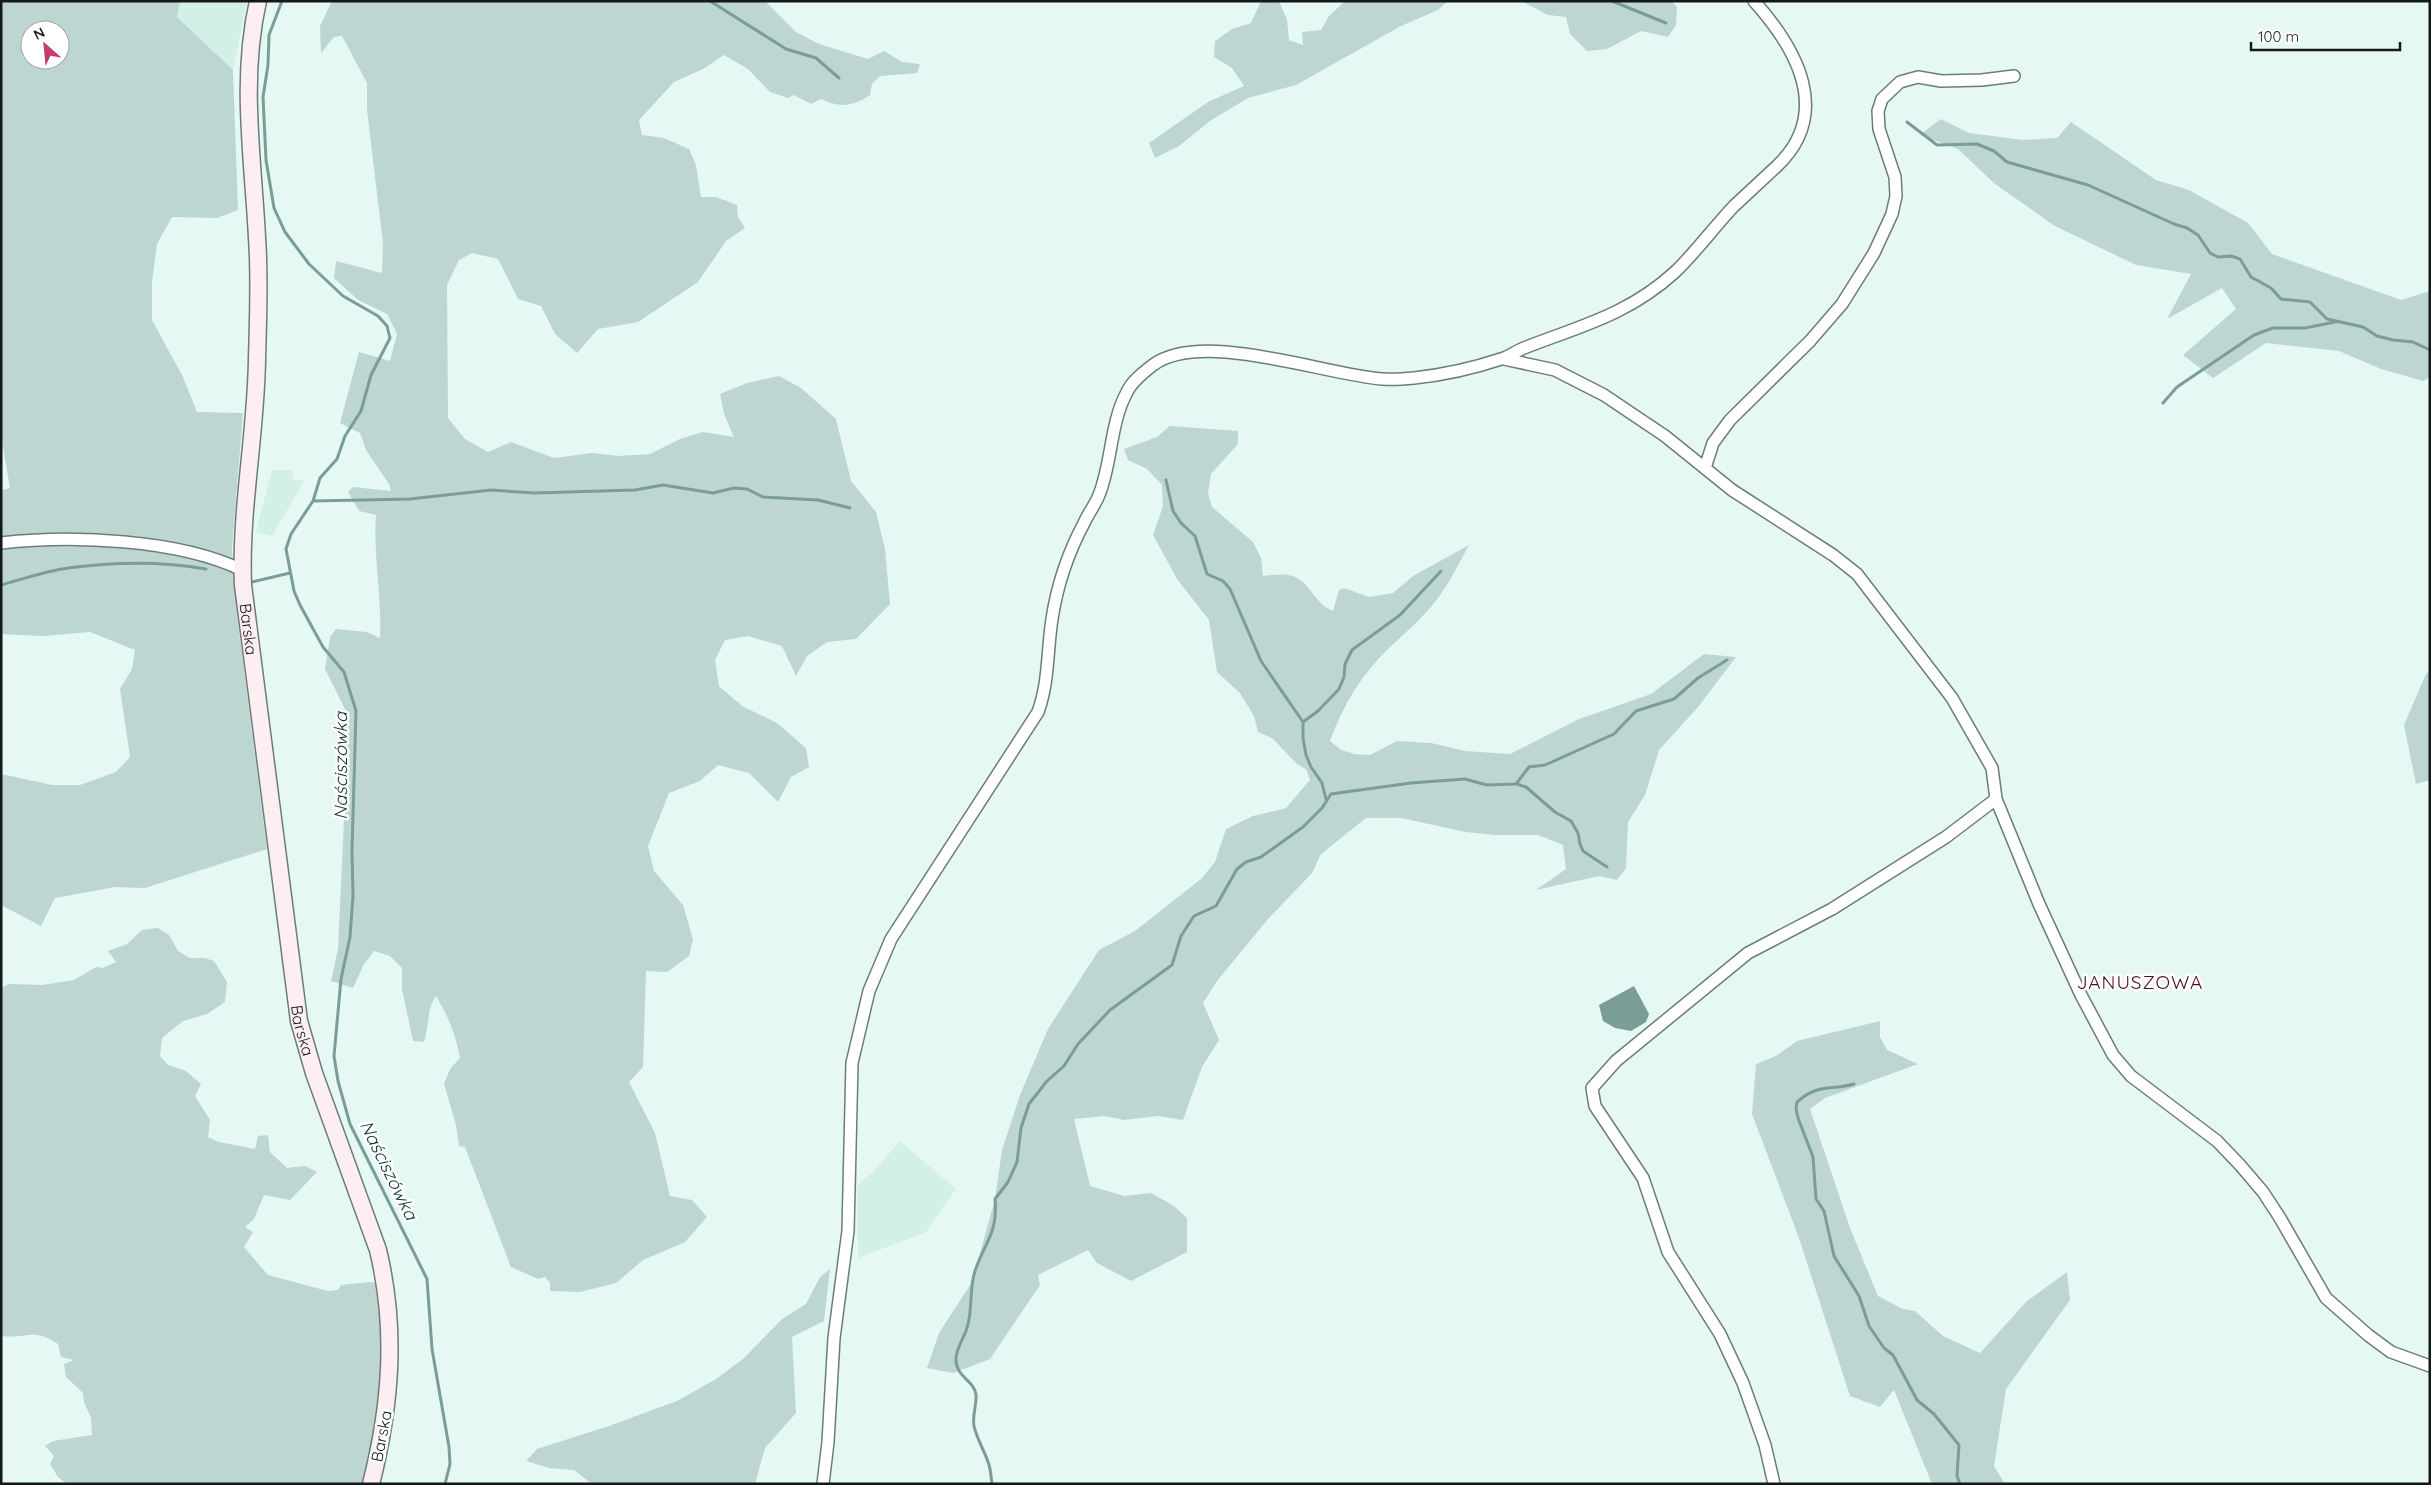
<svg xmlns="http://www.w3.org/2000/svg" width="2431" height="1485" font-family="Quicksand,sans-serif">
	<rect width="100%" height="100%" fill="#e5f8f4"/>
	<path fill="#d2efe8" d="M 180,1 L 247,1 L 233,70 L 177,17 Z
		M 272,470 L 294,470 L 292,479 L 304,481 L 272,536 L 256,532 Z
		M 900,1141 L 956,1189 L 926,1232 L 858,1258 L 857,1185 L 872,1173 Z"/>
	<path fill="#bed6d1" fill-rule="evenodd" d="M 1,1 L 180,1 L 177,17 L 233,70 L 238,210 L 217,218 L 172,217 L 157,244 L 152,281 L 152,320 L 182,375 L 197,412 L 243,413 L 232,548 L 237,615 L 267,849 L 145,888 L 115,887 L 55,898 L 41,926 L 1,905 L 1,774 L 52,785 L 80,785 L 116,772 L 130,757 L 120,689 L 132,669 L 135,650 L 90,632 L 43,636 L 1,634 L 1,490 L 10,488 L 1,436 ZM 30,30 L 60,30 L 60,60 L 30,60 Z
		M 332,1 L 765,1 L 796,32 L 819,44 L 868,59 L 884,51 L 902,62 L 920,64 L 917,73 L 880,76 L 872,84 L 870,95 C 852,107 840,108 821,99 L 811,104 L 794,95 L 788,98 L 770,92 L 748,69 L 724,55 L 703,69 L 674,82 L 639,120 L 642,135 L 664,138 L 689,149 L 696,165 L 701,197 L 716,197 L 737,205 L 738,217 L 745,228 L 726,241 L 698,282 L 638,322 L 598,329 L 577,353 L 555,334 L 541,306 L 518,299 L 498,259 L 472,253 L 459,260 L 447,285 L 448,418 L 465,439 L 488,452 L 511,442 L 554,458 L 592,453 L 619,456 L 650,454 L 680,439 L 703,432 L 734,437 L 724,414 L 720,394 L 747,383 L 779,376 L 801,388 L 836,419 L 851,481 L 876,512 L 885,549 L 890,604 L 856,639 L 827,642 L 807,656 L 796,676 L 782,646 L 748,636 L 725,640 L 715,660 L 719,686 L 742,706 L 777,723 L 806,748 L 809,767 L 791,777 L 778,802 L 749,773 L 718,765 L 700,781 L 669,793 L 648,846 L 654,871 L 683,905 L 693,939 L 689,956 L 667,972 L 646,971 L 643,1067 L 629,1082 L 655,1133 L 670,1196 L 692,1200 L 707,1217 L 685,1242 L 643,1260 L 616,1283 L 580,1292 L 550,1291 L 550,1283 L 545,1277 L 538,1279 L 511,1267 L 465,1147 L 459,1146 L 456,1125 L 444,1084 L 450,1069 L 460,1058 C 456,1035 448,1016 436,996 C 427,1007 429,1028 424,1042 L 413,1041 L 402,989 L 402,968 L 390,956 L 374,951 L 364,964 L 353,988 L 331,981 L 338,949 L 346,776 L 347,713 L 325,669 L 330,637 L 336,629 L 367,632 L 380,638 C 382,596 373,556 376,515 L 359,511 L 348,492 L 353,487 L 391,491 L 389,484 L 366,450 L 360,433 L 340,423 L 359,352 L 390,361 L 397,334 L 387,314 L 358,300 L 334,278 L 336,261 L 382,273 L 383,243 L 367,110 L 367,83 L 342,36 L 334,37 L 321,53 L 320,26 Z
		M 1261,1 L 1279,1 L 1287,20 L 1289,40 L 1303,45 L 1302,32 L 1321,30 L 1329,16 L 1345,1 L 1448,1 L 1438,10 L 1401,26 L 1296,85 L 1248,98 L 1210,121 L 1179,146 L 1155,158 L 1149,143 L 1208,102 L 1244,86 L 1232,68 L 1214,57 L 1215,41 L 1232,29 L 1251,23 Z
		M 1521,1 L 1671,1 L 1677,7 L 1676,25 L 1668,37 L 1641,31 L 1607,49 L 1587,51 L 1570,34 L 1566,17 L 1548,15 Z
		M 1941,119 L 1969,133 L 2023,140 L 2057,138 L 2071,122 L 2156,180 L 2189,190 L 2248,223 L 2272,254 L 2401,300 L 2430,291 L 2430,377 L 2423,381 L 2381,369 L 2339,351 L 2266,343 L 2213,378 L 2183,355 L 2236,309 L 2222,288 L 2167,319 L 2191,274 L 2136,265 L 2055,226 L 1995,184 L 1958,149 L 1920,135 Z
		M 1170,426 L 1238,431 L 1238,444 L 1211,474 L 1208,493 L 1212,507 L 1253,542 L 1261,558 L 1263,576 C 1273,575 1285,573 1295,577 C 1311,584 1316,605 1333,611 L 1339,590 L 1344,588 L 1369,597 L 1393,593 L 1413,576 L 1469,545 C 1459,563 1450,582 1438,598 C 1424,617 1406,632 1389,648 C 1362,674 1343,705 1330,741 L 1341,750 L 1354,754 L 1370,755 L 1397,741 L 1431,743 L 1465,751 L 1510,754 L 1579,719 L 1651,694 L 1704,654 L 1736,657 L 1698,707 L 1659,750 L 1645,795 L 1628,822 L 1626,868 L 1617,880 L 1599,876 L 1536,890 L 1566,869 L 1563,845 L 1538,835 L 1495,835 L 1466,832 L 1401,818 L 1366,818 L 1321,854 L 1312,873 L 1268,919 L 1217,981 L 1203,1003 L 1219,1040 L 1202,1067 L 1183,1120 L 1158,1116 L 1124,1120 L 1105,1116 L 1074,1119 L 1090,1186 L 1124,1196 L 1151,1193 L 1174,1206 L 1187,1218 L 1187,1252 L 1131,1281 L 1097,1263 L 1088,1250 L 1038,1275 L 1040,1285 L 990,1359 L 953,1373 L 927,1368 L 939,1333 L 972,1282 L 995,1199 L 1002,1150 L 1020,1095 L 1048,1029 L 1099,950 L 1135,931 L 1201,879 L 1215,862 L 1226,829 L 1253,816 L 1286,808 L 1310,780 L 1306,769 L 1297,764 L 1272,738 L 1258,732 L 1254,716 L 1240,693 L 1217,672 L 1209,620 L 1177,579 L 1153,535 L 1163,506 L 1162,485 L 1147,469 L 1128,460 L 1124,449 L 1157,437 Z
		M 2430,671 L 2430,780 L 2416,784 L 2404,725 L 2426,674 Z
		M 158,928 L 169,935 L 178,951 L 190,958 L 205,958 L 214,961 L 227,982 L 225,1002 L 207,1014 L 183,1021 L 162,1038 L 160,1056 L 168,1065 L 186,1071 L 201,1084 L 195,1096 L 210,1120 L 208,1137 L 219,1142 L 255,1149 L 258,1136 L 268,1135 L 270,1152 L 287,1168 L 305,1166 L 317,1172 L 290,1200 L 264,1195 L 254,1219 L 245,1227 L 253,1232 L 244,1247 L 268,1275 L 328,1291 L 338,1290 L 341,1285 L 372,1282 L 377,1284 L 382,1320 L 380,1410 L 363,1484 L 67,1484 L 58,1477 L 50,1464 L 54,1456 L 45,1446 L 53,1441 L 92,1435 L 91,1418 L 84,1402 L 83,1393 L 66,1377 L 64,1364 L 74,1360 L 61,1357 L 58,1344 C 33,1327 29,1339 1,1336 L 1,988 L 9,984 L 42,985 L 74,980 L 96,967 L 103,968 L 116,962 L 108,951 L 127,944 L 142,930 Z
		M 1880,1021 L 1880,1037 L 1887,1050 L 1918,1064 L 1825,1098 L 1810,1109 L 1850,1228 L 1878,1296 L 1903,1309 L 1915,1311 L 1943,1336 L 1980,1353 L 2027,1301 L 2067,1272 L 2070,1300 L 2006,1389 L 1994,1466 L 2005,1484 L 1932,1484 L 1894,1390 L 1880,1407 L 1850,1396 L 1799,1238 L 1752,1114 L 1756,1064 L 1776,1056 L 1797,1041 Z
		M 830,1269 L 824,1321 L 792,1337 L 796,1413 L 765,1448 L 755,1484 L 592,1484 L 574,1470 L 549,1468 L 526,1461 L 537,1449 L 609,1426 L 677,1401 L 716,1379 L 743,1359 L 782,1319 L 806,1304 L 820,1277 Z"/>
	<path fill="#7a9d96" d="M 1634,986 L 1649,1014 L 1646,1022 L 1631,1031 L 1615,1028 L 1603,1021 L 1599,1005 Z"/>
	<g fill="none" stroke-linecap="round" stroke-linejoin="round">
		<path stroke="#7a9d96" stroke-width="3" d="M 282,1 L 269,35 L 268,65 L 263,97 L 266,160 L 274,208 L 285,232 L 309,264 L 343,296 L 378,316 L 387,326 L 390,338 L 371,375 L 361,411 L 345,436 L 337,459 L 320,478 L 313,501 L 291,534 L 286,549 L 294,591 L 300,605 L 323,647 L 344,672 L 356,711 L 352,850 L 353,896 L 350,937 L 341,979 L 334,1056 L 338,1081 L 350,1124 L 427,1279 L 432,1349 L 449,1447 L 450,1464 L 445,1484
			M 710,1 L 786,49 L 816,58 L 839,78
			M 1612,1 L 1666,23
			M 1907,122 L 1937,145 L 1977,144 L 1994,151 L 2007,162 L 2088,185 L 2174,224 L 2187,228 L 2198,235 L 2210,253 L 2218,257 L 2231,256 L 2240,259 L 2251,277 L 2271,288 L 2281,299 L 2310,302 L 2327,319 L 2363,327 L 2377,336 L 2393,340 L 2413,342 L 2430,350
			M 2163,403 L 2177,387 L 2254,335 L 2273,328 L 2305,328 L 2335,322
			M 1166,480 L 1173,511 L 1181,523 L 1195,536 L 1207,574 L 1223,581 L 1230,589 L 1261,661 L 1303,722 L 1303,738 L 1306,755 L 1311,767 L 1322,783 L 1326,799
			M 313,501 L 410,499 L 491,490 L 534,493 L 635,490 L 663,485 L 713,493 L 734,488 L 747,489 L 763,497 L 818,500 L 850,508
			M 252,582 L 290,573
			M 1,585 C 23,579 46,571 68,568 C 113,562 161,561 206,569
			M 1303,722 L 1318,711 L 1339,689 L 1344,677 L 1345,664 L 1352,650 L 1400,615 L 1441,571
			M 1517,784 L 1526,787 L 1555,812 L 1571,821 L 1578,833 L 1580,844 L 1583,851 L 1607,867
			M 1854,1084 C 1829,1091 1819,1083 1797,1102 L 1796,1109 L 1798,1118 L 1813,1157 L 1816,1199 L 1824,1211 L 1834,1256 L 1859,1296 L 1869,1326 L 1884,1348 L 1893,1355 L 1917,1400 L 1934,1414 L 1959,1445 L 1957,1476 L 1960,1484
			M 992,1484 C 991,1478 991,1471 989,1465 C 985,1451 977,1440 974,1426 C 972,1415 977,1404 976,1395 C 975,1381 956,1377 956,1360 C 955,1350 964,1338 967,1328 C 973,1309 969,1288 975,1271 C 985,1241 998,1234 995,1199 L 1008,1182 L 1017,1162 L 1021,1128 L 1029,1104 L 1047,1081 L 1064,1066 L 1078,1044 L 1110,1010 L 1172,965 L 1181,936 L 1194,916 L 1216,906 L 1237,869 L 1246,862 L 1261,857 L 1303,827 L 1322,808 L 1331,794 L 1411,783 L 1465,779 L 1487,785 L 1516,784 L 1529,767 L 1545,765 L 1614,734 L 1636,711 L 1674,699 L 1698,678 L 1727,660"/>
		<g stroke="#6c7d79" stroke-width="14">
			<path id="street" d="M 1504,359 L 1555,370 L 1604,395 L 1665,436 L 1732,490 L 1833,555 L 1857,574 L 1952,698 L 1992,768 L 1996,799 L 2039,904 L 2081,995 L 2113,1055 L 2131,1076 L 2217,1141 L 2240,1165 L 2263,1192 L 2280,1218 L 2326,1298 L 2368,1335 L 2391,1352 L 2430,1366
				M 1705,468 L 1713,443 L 1730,420 L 1810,341 L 1842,304 L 1874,253 L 1892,214 L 1896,196 L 1895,177 L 1879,129 L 1878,111 L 1882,99 L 1900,82 L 1918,77 L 1941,81 L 1982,80 L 2014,76
				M 1,543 C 72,535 178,539 242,570
				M 823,1484 L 828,1442 L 834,1338 L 848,1231 L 852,1063 L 869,991 L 891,939 L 1038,712 C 1049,682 1047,651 1052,619 C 1057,586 1068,553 1084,523 C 1088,514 1095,505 1099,495 C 1112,463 1110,423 1127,392 C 1132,381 1144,372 1153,365 C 1202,329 1325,375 1383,379 C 1393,380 1404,379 1414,378 C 1442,375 1474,368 1501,359 C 1509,357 1516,351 1524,348 C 1580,326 1628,315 1675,272 C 1696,252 1714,227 1734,206 C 1748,193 1762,180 1776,167 C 1833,114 1797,49 1754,1
				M 1774,1484 L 1765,1445 L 1743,1383 L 1720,1334 L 1668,1252 L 1643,1178 L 1595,1106 L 1592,1088 L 1616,1061 L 1748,953 L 1832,909 L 1946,837 L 1996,799"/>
		</g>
		<g stroke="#6c7d79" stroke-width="19">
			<g id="secondary">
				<path id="s1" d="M 258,1 C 240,80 253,158 257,238 C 260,278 258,319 257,359 C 256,435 240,509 243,585 L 299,1021 L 314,1073 L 378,1250 C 397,1329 391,1405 371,1484"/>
			</g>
		</g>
		<use href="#street" stroke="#fff" stroke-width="11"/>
		<use href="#secondary" stroke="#fdeef2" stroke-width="16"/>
	</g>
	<g text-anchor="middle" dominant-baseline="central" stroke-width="5" stroke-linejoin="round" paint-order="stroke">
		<g font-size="16" fill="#131918" stroke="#fff">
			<text stroke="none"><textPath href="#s1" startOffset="630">Barska</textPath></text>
			<text stroke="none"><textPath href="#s1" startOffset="1035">Barska</textPath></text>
			<text transform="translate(381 1436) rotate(-79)">Barska</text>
		</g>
		<g font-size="18" font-style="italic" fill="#10342e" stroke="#fff">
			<text transform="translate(340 766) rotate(-90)">Naściszówka</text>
			<text transform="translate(389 1170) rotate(64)">Naściszówka</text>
		</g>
		<g font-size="19" letter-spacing="1" fill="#4f0b27" stroke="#fff">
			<text x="2140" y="982">JANUSZOWA</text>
		</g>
	</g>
	<rect width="2431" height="1485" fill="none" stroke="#131918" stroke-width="5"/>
	<g transform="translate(45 45) rotate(333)"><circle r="24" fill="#ffffff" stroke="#a1a3a3"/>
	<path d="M0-4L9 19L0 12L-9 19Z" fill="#c53a6f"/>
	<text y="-8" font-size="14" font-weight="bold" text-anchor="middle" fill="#131918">N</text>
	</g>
	<path d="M2251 42v8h149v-8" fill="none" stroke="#131918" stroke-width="2.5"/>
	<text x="2258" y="42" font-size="15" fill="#131918" stroke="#ffffff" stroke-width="4" paint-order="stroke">100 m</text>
</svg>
